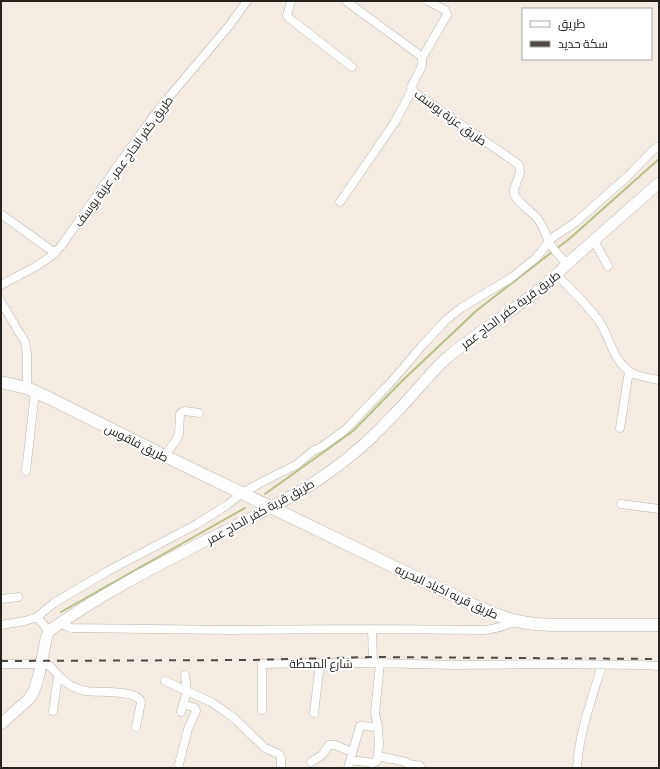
<svg xmlns="http://www.w3.org/2000/svg" width="660" height="769" font-family="Barlow,Cairo,sans-serif">
	<rect width="100%" height="100%" fill="#f4ece2"/>
	<g fill="none" stroke-linecap="round" stroke-linejoin="round">
		<path stroke="#b7c189" stroke-width="2" d="M 556,249 L 568,240 L 659,159
			M 265,494 L 353,431 L 402,381 L 476,311 L 552,252
			M 61,612 L 245,508"/>
		<g stroke="#bcb5ac" stroke-width="9">
			<path id="street" d="M 291,1 L 287,15 L 289,18 L 352,67
				M 346,1 L 421,56 C 426,66 414,78 411,88 L 414,92 L 518,164 C 525,177 510,185 515,196 C 518,203 531,211 537,218 C 543,225 545,235 550,243 C 554,251 562,258 567,264
				M 422,58 L 447,15 L 446,12 L 445,10 L 428,1
				M 340,202 L 395,122 L 412,90
				M 1,214 L 55,253
				M 594,241 L 608,266
				M 557,275 C 571,290 587,304 599,321 C 610,337 613,362 632,373 C 640,377 650,378 659,380
				M 1,285 L 35,267 L 50,257 L 61,246 L 71,232 L 116,168 L 158,110 L 229,26 L 247,1
				M 1,302 L 25,342 L 27,353 L 27,388
				M 620,428 L 629,371
				M 165,456 L 178,437 L 179,433 L 180,414 L 182,412 L 185,411 L 199,413
				M 26,471 L 35,392
				M 621,504 L 659,509
				M 1,599 L 18,597
				M 37,617 L 49,631
				M 61,623 L 68,627 L 72,628 L 230,630 L 372,629 L 484,630 C 496,629 505,626 516,621
				M 1,625 L 25,621 L 37,617 L 54,603 L 108,571 L 197,524 L 227,505 L 242,493 L 266,480 L 296,465 L 313,451 L 323,446 L 345,430 L 351,424 L 364,410 L 392,381 L 421,347 L 446,320 L 461,308 L 511,278 L 536,258 L 552,238 L 576,222 L 628,176 L 651,152 L 659,146
				M 372,629 L 373,663
				M 1,664 L 46,664 C 51,666 53,670 57,674 C 64,682 75,689 86,691 C 97,693 137,689 141,702 L 136,727
				M 165,681 L 211,702 L 227,713 L 235,719 L 265,748 L 279,754 L 281,758 L 281,768
				M 262,710 L 262,664 L 320,663 L 373,663 L 454,665 L 548,664 L 641,665 L 659,666
				M 53,711 L 58,675
				M 181,712 L 187,691 L 185,675
				M 314,713 L 320,663
				M 378,756 L 406,762 L 409,764 L 410,768
				M 350,761 L 360,726 L 361,726 L 378,727
				M 311,762 L 322,755 L 329,745 L 335,745 L 352,752
				M 179,764 L 188,729 L 196,711 L 195,708 L 183,704
				M 409,764 L 420,766 L 421,768
				M 348,768 L 350,761 L 351,760 L 373,763 L 377,761 L 379,744 L 378,727 L 375,713 L 380,663
				M 577,768 C 579,732 592,699 602,665"/>
		</g>
		<g stroke="#bcb5ac" stroke-width="12">
			<path id="secondary" d="M 1,724 L 29,699 L 34,691 L 39,675 L 46,639 L 49,631 C 98,596 152,568 205,541 C 239,524 274,507 307,487 C 334,470 360,450 382,427 C 396,413 409,399 422,384 C 430,375 438,365 448,357 C 487,324 532,301 567,264 L 659,183"/>
		</g>
		<g stroke="#bcb5ac" stroke-width="13">
			<path id="primary" d="M 1,382 L 27,388 L 49,398 L 165,456 L 471,604 L 500,616 L 516,621 L 534,624 L 553,625 L 659,625"/>
		</g>
		<use href="#street" stroke="#fff" stroke-width="8"/>
		<use href="#secondary" stroke="#fff" stroke-width="11"/>
		<use href="#primary" stroke="#fff" stroke-width="12"/>
		<path stroke="#4e4a45" stroke-width="2" stroke-dasharray="7 7" stroke-linecap="butt" d="M 1,661 L 251,660 L 373,657 L 659,659"/>
	</g>
	<g text-anchor="middle" dominant-baseline="central" stroke-width="4" stroke-linejoin="round" paint-order="stroke">
		<g font-size="12" fill="#25221e" stroke="#fff">
			<text transform="translate(451 117) rotate(36)">طريق عزبة يوسف</text>
			<text transform="translate(123 161) rotate(-54)">طريق كفر الحاج عمر, عزبة يوسف</text>
			<text transform="translate(510 309) rotate(-37)">طريق قرية كفر الحاج عمر</text>
			<text transform="translate(137 442) rotate(27)">طريق فاقوس</text>
			<text transform="translate(260 511) rotate(-29)">طريق قرية كفر الحاج عمر</text>
			<text transform="translate(447 591) rotate(25)">طريق قريه اكياد البحريه</text>
			<text x="321" y="663">شارع المحطة</text>
		</g>
	</g>
	<rect width="660" height="769" fill="none" stroke="#25221e" stroke-width="4"/>
	<rect x="522" y="8" width="130" height="52" fill="#ffffff" stroke="#a8a7a5"/>
	<rect x="530" y="21" width="20" height="6" fill="#ffffff" stroke="#a8a7a5"/>
	<text x="558" y="28" font-size="12" fill="#25221e">طريق</text>
	<rect x="530" y="41" width="20" height="6" fill="#4e4a45" stroke="#a8a7a5"/>
	<text x="558" y="48" font-size="12" fill="#25221e">سكة حديد</text>
</svg>
